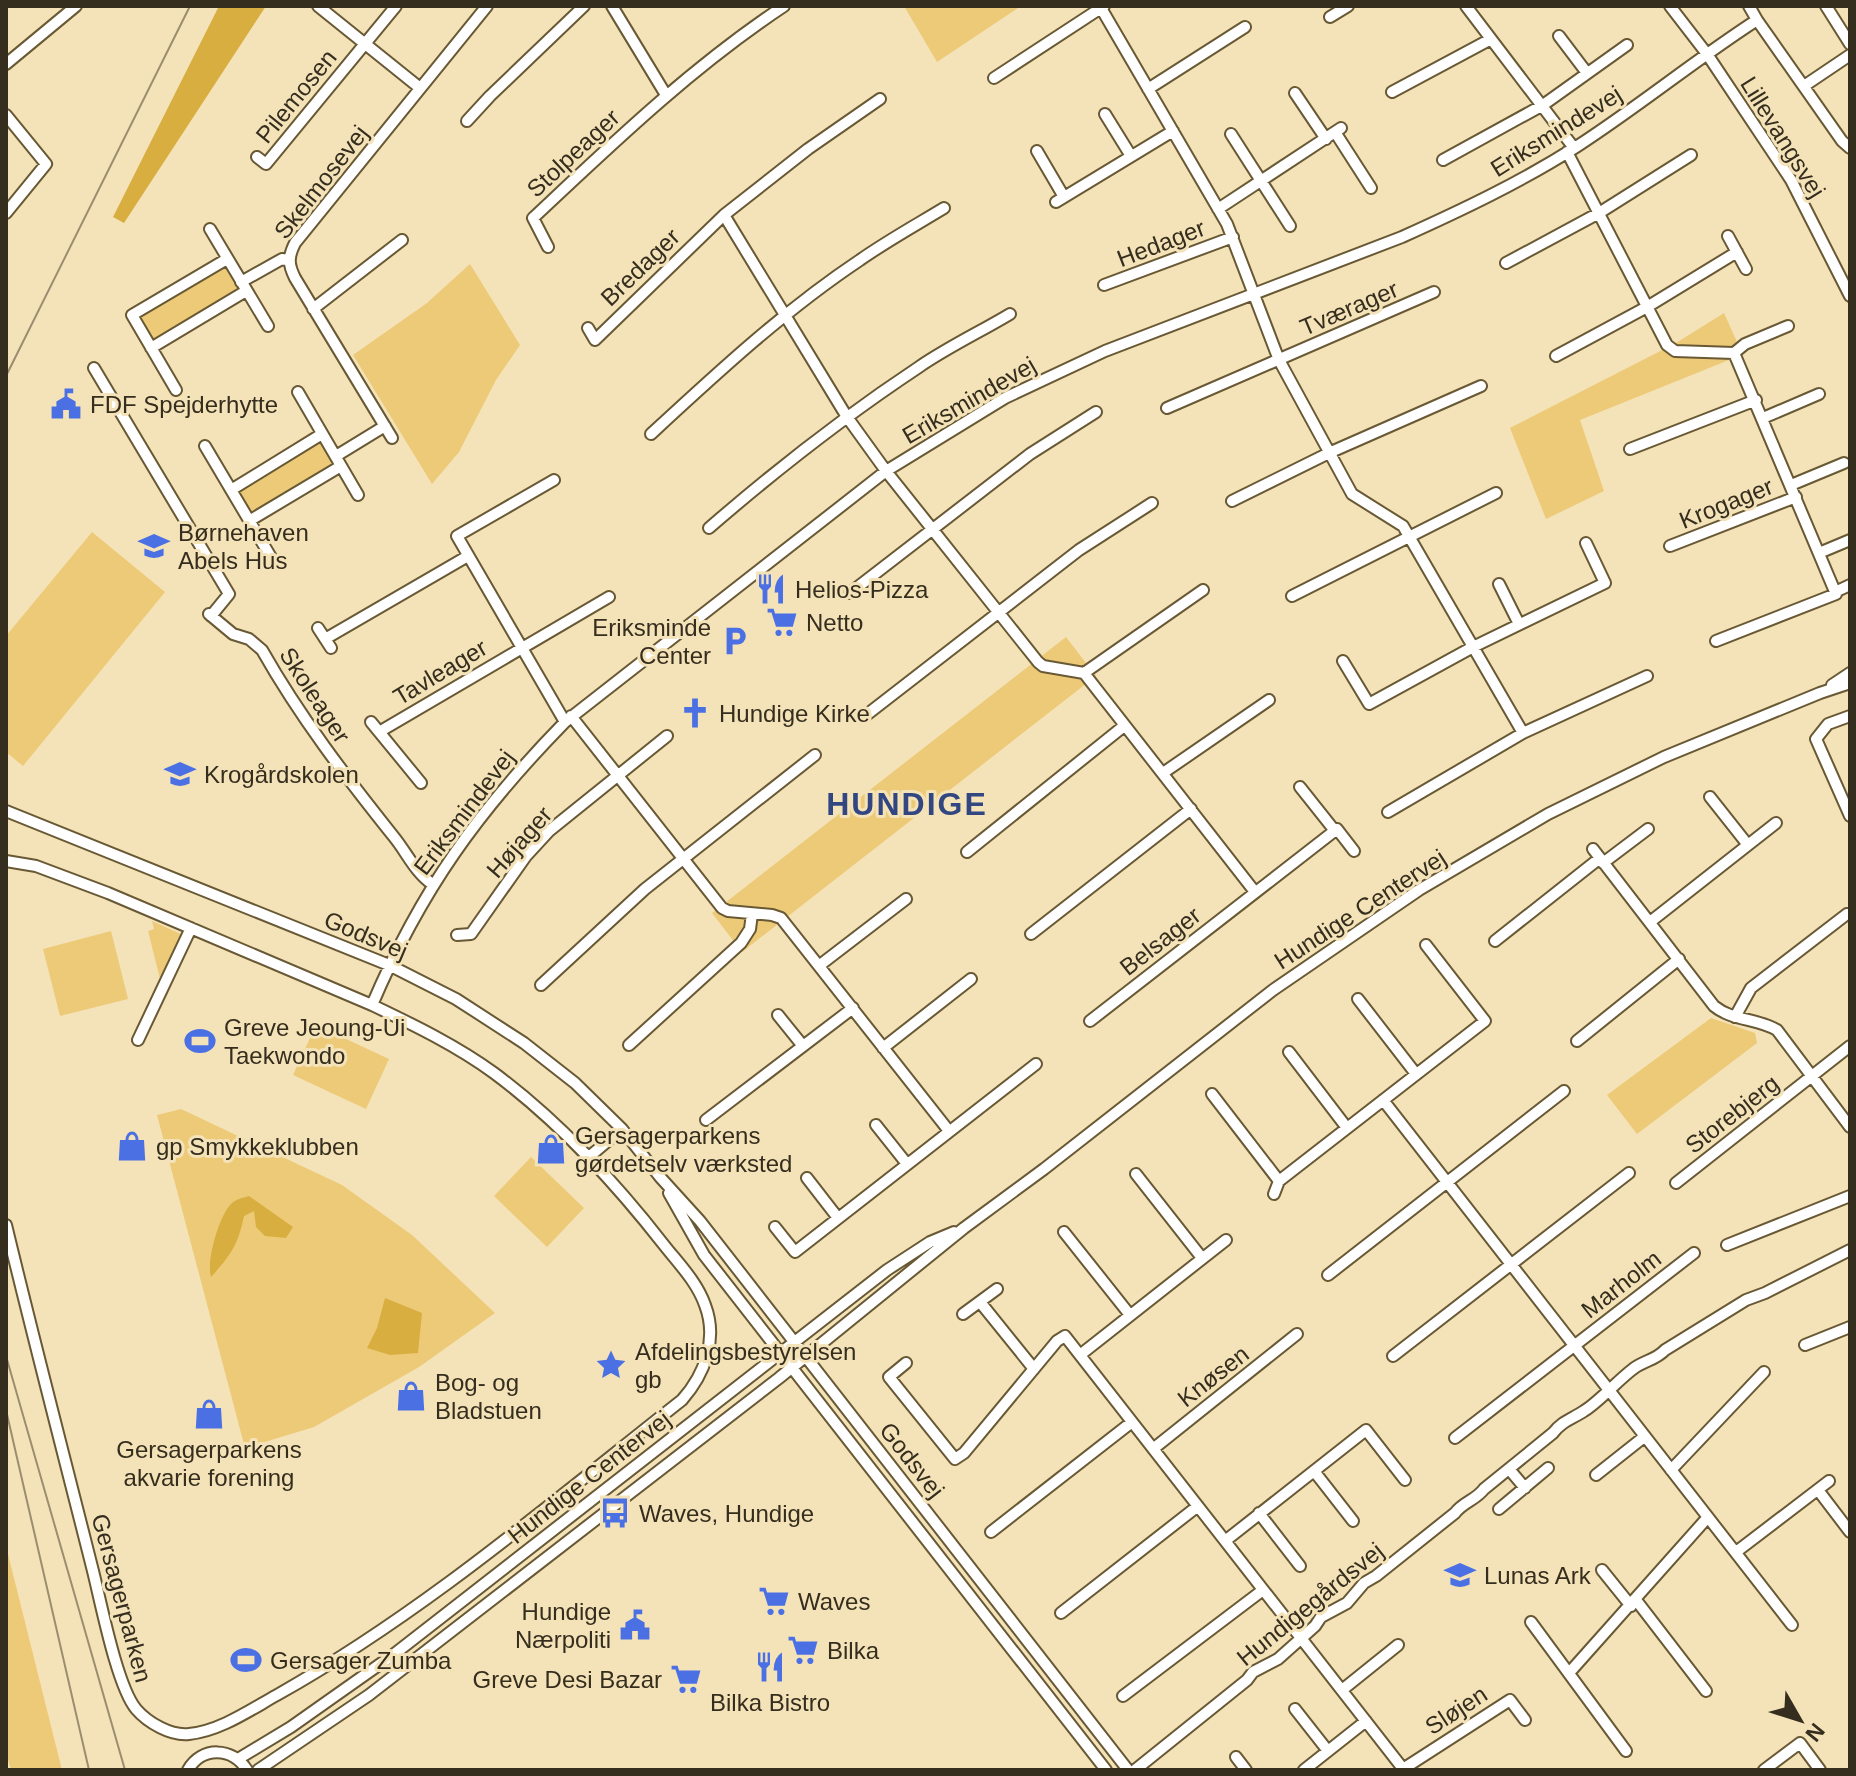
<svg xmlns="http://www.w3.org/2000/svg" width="1856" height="1776" font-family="Arial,sans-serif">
	<rect width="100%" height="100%" fill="#f4e2b8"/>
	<path fill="#edca77" d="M 904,6 L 1021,6 L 937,62 Z
		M 223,264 L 240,287 L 239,290 L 155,342 L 151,341 L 139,320 L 141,315 Z
		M 470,264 L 520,345 L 496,380 L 459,452 L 432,484 L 353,355 L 427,303 Z
		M 1724,313 L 1737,342 L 1729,360 L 1580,420 L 1604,491 L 1546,519 L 1510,428 L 1676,343 Z
		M 318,443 L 322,444 L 333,460 L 332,467 L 253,514 C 245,510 238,499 239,490 Z
		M 92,532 L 165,592 L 23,766 L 6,752 L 6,636 Z
		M 1066,637 L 1096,676 L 742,952 L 712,913 Z
		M 152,921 L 183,935 L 161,983 L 148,931 L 154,929 Z
		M 111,931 L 128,999 L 60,1016 L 43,949 Z
		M 1711,1018 L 1755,1033 L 1757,1043 L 1637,1134 L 1607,1095 Z
		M 316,1025 L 389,1059 L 366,1109 L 293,1075 Z
		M 181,1109 L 342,1185 L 412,1235 L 495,1313 L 419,1367 L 314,1427 L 245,1448 L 157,1115 Z
		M 531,1157 L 584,1208 L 547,1247 L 494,1196 Z
		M 6,1546 L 62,1770 L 11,1770 L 6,1753 Z"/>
	<path fill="#d9ae40" d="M 219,6 L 266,6 L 124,223 L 113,217 Z
		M 249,1196 L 293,1227 L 286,1238 L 265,1236 L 256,1227 L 254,1211 L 244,1216 C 238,1245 231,1255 211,1277 C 206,1261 219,1216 231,1204 C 236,1199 242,1198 249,1196 Z
		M 385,1298 L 422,1313 L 418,1353 L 390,1355 L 367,1348 L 377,1328 Z"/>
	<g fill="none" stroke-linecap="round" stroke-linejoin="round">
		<g stroke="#685934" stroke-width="14">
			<path id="minor" d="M 318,6 L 420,88
				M 612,6 L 666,95
				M 1466,6 L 1574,148
				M 1670,6 L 1707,54 L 1791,180 L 1850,296
				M 1749,6 L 1757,20
				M 1826,6 L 1850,44
				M 1101,8 L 1227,224 L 1279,360 L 1352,494 L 1403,526 L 1523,733
				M 1330,17 L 1348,6
				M 1559,36 L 1587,73
				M 6,64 L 76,6
				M 994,78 L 1104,6
				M 1804,86 L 1850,55
				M 1148,89 L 1245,27
				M 1392,92 L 1491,39
				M 1295,93 L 1326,139
				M 1105,114 L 1131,156
				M 6,115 L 46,164 L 6,213
				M 467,121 L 490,96 L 584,6
				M 1335,132 L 1371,188
				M 1231,134 L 1290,226
				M 1037,151 L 1064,197
				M 1567,152 L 1667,345 L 1675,351 L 1734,353 L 1836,594 L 1716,641
				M 257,157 L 266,164 L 396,6
				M 1443,160 L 1543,105 L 1627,45
				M 1056,202 L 1173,131
				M 1218,209 L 1341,128
				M 724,215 L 847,417 L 886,471 L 1038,662 L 1043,666 L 1084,673 L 1255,892
				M 210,229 L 268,326
				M 1728,236 L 1746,269
				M 548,247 L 533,218 C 613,143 692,67 784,6
				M 1506,263 L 1599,213 L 1691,155
				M 241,282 L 282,259 L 288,260
				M 1104,285 L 1233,237
				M 313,309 L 402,240
				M 588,328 L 595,340 L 724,215 L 808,149 L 880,99
				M 151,348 L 246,291
				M 1734,353 L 1745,344 L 1788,326
				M 1556,356 L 1647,307 L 1737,252
				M 94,368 L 229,594 L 211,616
				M 176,390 L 132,315 L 227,259
				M 298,392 L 358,495
				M 1167,408 L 1434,292
				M 1763,418 L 1819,394
				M 651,434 C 718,372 785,310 860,260 C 887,241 916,225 944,208
				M 392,438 L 295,278 C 288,264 288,257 295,243 L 487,6
				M 205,446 L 275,564
				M 1630,449 L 1756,400
				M 336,456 L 385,426
				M 554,480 L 457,536 L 565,722
				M 1791,485 L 1844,463
				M 231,490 L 322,434
				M 1232,501 L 1331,452 L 1481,386
				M 249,521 L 341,466
				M 709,528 C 776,470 845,416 919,367 C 948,347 980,332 1010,314
				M 1670,546 L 1796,497
				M 1819,553 L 1850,540
				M 1499,584 L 1519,624
				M 1835,592 L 1850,585
				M 850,593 L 1030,454 L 1096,412
				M 1292,596 L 1496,493
				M 209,614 L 233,634 L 249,639 L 262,650 C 300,717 346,777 394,837 C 407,853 415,872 432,884
				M 318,628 L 331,648
				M 325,639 L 468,556
				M 1343,661 L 1369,704 L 1473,647 L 1605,583 L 1586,543
				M 1084,673 L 1203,590
				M 1832,685 L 1850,673
				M 571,716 L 722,908 L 728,911 L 772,915 L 781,918 L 949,1131
				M 865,716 L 1079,550 L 1152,503
				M 1850,716 L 1828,724 L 1816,739 L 1850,816
				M 371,722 L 421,783
				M 379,732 L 609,597
				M 1163,773 L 1269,700
				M 1300,787 L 1335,831
				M 1710,797 L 1748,845
				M 6,811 L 389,965 L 456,999 L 524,1043 L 575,1083 L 622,1129 L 660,1177 L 700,1221 L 1128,1770
				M 1388,812 L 1523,733 L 1647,676
				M 1593,849 L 1714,1006 C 1732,1021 1757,1018 1777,1030 L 1850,1127
				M 967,852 L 1124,726
				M 6,861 L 36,866 L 108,893 L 372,1005 C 414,1025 457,1046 494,1073 C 560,1122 614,1181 664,1245 C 679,1264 697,1282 705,1305 C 718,1339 705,1374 682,1400 C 551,1503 423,1613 277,1695 C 250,1710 220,1731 189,1734 C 171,1736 148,1723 136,1709 C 117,1686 101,1603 93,1571 C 64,1456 34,1341 6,1225
				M 1603,863 L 1648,829
				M 1650,922 L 1776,823
				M 1031,934 L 1191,809
				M 457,935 L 471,934 L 526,856 L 549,831 L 667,736
				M 1495,941 L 1600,858
				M 820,965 L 906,899
				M 541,985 L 645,889 L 815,755
				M 1358,999 L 1416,1074
				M 372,1005 C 421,890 478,811 565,722 L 886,471 L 1005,398 L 1105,351 L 1402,237 C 1462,210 1521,182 1576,147 C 1638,107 1695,60 1757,20 L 1842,141 L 1850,148
				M 778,1015 L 803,1046
				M 1735,1017 L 1751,988 L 1847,914
				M 1090,1021 L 1337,829 L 1354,851
				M 138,1040 L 191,928
				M 1577,1041 L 1679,959
				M 629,1045 L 741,943 L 750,929 L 752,914
				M 883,1048 L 971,979
				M 1289,1052 L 1347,1128
				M 1212,1094 L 1279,1181 L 1485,1021 L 1426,945
				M 1383,1100 L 1792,1625
				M 706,1120 L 853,1008
				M 876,1125 L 907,1164
				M 590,1156 L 622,1129
				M 1136,1174 L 1202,1258
				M 807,1178 L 838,1218
				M 1676,1183 L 1850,1046
				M 669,1193 L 704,1255 L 1106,1770
				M 1274,1194 L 1279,1181
				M 775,1227 L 795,1252 L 1036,1064
				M 1064,1232 L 1130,1315
				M 1727,1245 L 1850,1196
				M 1328,1275 L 1564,1091
				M 980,1302 L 1034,1369
				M 963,1314 L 997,1289
				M 1805,1345 L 1850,1327
				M 1080,1355 L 1226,1240
				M 1393,1356 L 1629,1173
				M 906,1363 L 889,1377 L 955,1459 L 964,1453 L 1057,1341 L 1065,1336 L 1404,1770
				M 1455,1438 L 1694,1253
				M 1153,1449 L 1297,1334
				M 1509,1469 L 1525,1488
				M 1671,1470 L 1764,1372
				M 1314,1471 L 1353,1521
				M 1596,1475 L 1644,1437
				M 1818,1490 L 1850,1532
				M 1499,1509 L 1548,1468
				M 1259,1513 L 1300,1566
				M 991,1532 L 1132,1422
				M 1225,1541 L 1366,1430 L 1405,1480
				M 1736,1552 L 1829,1481
				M 1602,1570 L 1631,1606
				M 1636,1600 L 1706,1691
				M 1061,1613 L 1198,1506
				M 1531,1622 L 1626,1751
				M 1569,1673 L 1708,1517
				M 1342,1690 L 1398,1645
				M 1123,1696 L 1263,1590
				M 1295,1709 L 1328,1751
				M 1236,1757 L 1246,1770
				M 238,1759 L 291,1727 L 393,1655 L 887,1270 L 930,1242 L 954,1232
				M 1403,1769 L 1510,1700 L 1525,1720
				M 188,1770 C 202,1746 232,1747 247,1770
				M 258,1770 L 369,1695 L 779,1378 L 964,1228 L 1044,1169 L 1273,990 L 1419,890 L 1548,814 L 1664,757 L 1820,693 L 1850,683
				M 1135,1770 L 1247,1680 L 1253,1672 L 1278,1659 L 1315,1626 L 1321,1617 L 1347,1603 L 1364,1583 L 1376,1576 L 1455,1513 C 1463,1502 1476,1500 1484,1489 L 1553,1433 C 1562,1421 1572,1419 1584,1411 C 1599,1402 1617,1381 1633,1369 C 1643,1361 1656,1360 1665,1350 L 1746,1300 L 1765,1293 L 1850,1250
				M 1304,1770 L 1366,1721
				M 1764,1770 L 1800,1743 L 1820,1770"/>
		</g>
		<use href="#minor" stroke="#fff" stroke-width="10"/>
		<path stroke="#9b8e70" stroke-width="2" d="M 6,376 L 190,6
			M 6,1356 L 125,1770
			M 6,1410 L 89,1770"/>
	</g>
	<defs>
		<g id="civic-bare" transform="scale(2.4)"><path d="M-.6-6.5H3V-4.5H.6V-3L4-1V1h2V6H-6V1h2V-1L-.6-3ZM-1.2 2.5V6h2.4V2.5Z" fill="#4b70e4" stroke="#f4e2b8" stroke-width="2.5" paint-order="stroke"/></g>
		<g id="school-bare" transform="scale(2.4)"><path d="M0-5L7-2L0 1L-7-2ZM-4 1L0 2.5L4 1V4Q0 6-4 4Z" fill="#4b70e4" stroke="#f4e2b8" stroke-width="2.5" paint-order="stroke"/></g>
		<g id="restaurant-bare" transform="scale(2.4)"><path d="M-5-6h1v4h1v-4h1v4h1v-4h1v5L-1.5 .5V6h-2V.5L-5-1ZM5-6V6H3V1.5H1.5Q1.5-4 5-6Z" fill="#4b70e4" stroke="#f4e2b8" stroke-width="2.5" paint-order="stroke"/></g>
		<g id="supermarket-bare" transform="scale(2.4)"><path d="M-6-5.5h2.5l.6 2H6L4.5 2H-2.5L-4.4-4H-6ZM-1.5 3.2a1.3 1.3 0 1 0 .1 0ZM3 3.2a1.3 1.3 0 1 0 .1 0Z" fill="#4b70e4" stroke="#f4e2b8" stroke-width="2.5" paint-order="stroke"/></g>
		<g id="parking-bare" transform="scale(2.4)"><path d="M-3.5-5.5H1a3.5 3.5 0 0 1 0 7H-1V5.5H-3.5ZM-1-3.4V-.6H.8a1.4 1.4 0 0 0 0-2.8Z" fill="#4b70e4" stroke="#f4e2b8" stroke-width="2.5" paint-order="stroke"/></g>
		<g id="church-bare" transform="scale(2.4)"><path d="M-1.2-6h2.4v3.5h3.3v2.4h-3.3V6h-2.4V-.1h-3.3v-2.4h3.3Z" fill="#4b70e4" stroke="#f4e2b8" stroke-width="2.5" paint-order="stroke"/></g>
		<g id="stadium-bare" transform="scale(2.4)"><path d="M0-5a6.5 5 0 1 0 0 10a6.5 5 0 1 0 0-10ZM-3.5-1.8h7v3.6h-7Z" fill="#4b70e4" stroke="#f4e2b8" stroke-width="2.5" paint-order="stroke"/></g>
		<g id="shop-bare" transform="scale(2.4)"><path d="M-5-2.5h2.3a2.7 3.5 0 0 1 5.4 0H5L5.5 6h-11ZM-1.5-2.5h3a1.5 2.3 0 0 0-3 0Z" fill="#4b70e4" stroke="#f4e2b8" stroke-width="2.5" paint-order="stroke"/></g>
		<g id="sight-bare" transform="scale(2.4)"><path d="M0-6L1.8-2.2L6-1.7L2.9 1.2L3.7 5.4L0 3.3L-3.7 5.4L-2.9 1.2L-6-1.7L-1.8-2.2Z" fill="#4b70e4" stroke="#f4e2b8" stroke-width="2.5" paint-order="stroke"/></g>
		<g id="bus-bare" transform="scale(2.4)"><path d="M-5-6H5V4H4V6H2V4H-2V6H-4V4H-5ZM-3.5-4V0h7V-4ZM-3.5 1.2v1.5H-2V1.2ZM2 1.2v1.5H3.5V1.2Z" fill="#4b70e4" stroke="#f4e2b8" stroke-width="2.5" paint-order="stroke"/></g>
	</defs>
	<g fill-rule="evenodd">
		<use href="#civic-bare" x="66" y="404"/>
		<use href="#school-bare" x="154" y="546"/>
		<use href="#restaurant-bare" x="771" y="589"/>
		<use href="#supermarket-bare" x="782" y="622"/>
		<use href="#parking-bare" x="735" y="641"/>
		<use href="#church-bare" x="695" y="713"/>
		<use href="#school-bare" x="180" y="774"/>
		<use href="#stadium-bare" x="200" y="1041"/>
		<use href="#shop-bare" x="132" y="1146"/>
		<use href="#shop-bare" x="551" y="1149"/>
		<use href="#sight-bare" x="611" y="1365"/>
		<use href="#shop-bare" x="411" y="1396"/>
		<use href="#shop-bare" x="209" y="1414"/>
		<use href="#bus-bare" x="615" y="1513"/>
		<use href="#school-bare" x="1460" y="1575"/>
		<use href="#supermarket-bare" x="774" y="1601"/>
		<use href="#civic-bare" x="635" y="1625"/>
		<use href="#supermarket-bare" x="803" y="1650"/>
		<use href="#stadium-bare" x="246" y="1660"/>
		<use href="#restaurant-bare" x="770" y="1667"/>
		<use href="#supermarket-bare" x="686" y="1679"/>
	</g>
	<g text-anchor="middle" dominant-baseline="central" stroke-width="6" stroke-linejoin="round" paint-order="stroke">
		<g font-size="24" fill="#352e1e" stroke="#f4e2b8">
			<text transform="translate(296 96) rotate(-51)">Pilemosen</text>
			<text transform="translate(1556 131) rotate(-32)">Eriksmindevej</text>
			<text transform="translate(1783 137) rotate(58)">Lillevangsvej</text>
			<text transform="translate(573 153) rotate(-43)">Stolpeager</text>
			<text transform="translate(321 182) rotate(-52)">Skelmosevej</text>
			<text transform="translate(1161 243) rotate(-21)">Hedager</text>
			<text transform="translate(640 267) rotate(-44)">Bredager</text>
			<text transform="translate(1349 308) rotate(-23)">Tværager</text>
			<text transform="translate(969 400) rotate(-30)">Eriksmindevej</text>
			<text transform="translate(1726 503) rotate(-22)">Krogager</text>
			<text transform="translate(440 672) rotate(-31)">Tavleager</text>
			<text transform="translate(315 695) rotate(57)">Skoleager</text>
			<text transform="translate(464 812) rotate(-53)">Eriksmindevej</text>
			<text transform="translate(519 842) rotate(-49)">Højager</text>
			<text transform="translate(1360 909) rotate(-33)">Hundige Centervej</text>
			<text transform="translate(366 935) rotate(23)">Godsvej</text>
			<text transform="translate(1160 941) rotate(-38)">Belsager</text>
			<text transform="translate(1732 1114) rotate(-38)">Storebjerg</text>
			<text transform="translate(1621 1284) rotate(-38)">Marholm</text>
			<text transform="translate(1213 1376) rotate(-38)">Knøsen</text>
			<text transform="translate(912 1460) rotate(52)">Godsvej</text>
			<text transform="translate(589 1477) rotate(-38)">Hundige Centervej</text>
			<text transform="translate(122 1598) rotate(75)">Gersagerparken</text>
			<text transform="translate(1310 1604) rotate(-39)">Hundigegårdsvej</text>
			<text transform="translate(1456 1710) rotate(-33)">Sløjen</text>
		</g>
		<g font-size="24" fill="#352e1e" stroke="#f4e2b8" text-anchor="start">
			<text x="90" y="404">FDF Spejderhytte</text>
			<text x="178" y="532">Børnehaven<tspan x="178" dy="28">Abels Hus</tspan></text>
			<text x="795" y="589">Helios-Pizza</text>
			<text x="806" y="622">Netto</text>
			<text x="711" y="627" text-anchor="end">Eriksminde<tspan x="711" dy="28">Center</tspan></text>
			<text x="719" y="713">Hundige Kirke</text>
			<text x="204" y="774">Krogårdskolen</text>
			<text x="224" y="1027">Greve Jeoung-Ui<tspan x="224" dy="28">Taekwondo</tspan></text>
			<text x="575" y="1135">Gersagerparkens<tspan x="575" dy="28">gørdetselv værksted</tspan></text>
			<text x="156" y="1146">gp Smykkeklubben</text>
			<text x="635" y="1351">Afdelingsbestyrelsen<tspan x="635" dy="28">gb</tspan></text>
			<text x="435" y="1382">Bog- og<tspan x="435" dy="28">Bladstuen</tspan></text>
			<text x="209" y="1449" text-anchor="middle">Gersagerparkens<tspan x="209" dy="28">akvarie forening</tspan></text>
			<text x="639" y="1513">Waves, Hundige</text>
			<text x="1484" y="1575">Lunas Ark</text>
			<text x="798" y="1601">Waves</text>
			<text x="611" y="1611" text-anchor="end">Hundige<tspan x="611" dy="28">Nærpoliti</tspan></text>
			<text x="827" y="1650">Bilka</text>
			<text x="270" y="1660">Gersager Zumba</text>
			<text x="662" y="1679" text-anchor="end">Greve Desi Bazar</text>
			<text x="770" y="1702" text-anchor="middle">Bilka Bistro</text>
		</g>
		<g font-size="32" font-weight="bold" letter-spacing="2" fill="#324781" stroke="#f4e2b8">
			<text x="907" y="804">HUNDIGE</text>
		</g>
	</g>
	<rect width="1856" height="1776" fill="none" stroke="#352e1e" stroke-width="16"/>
	<g transform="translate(1800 1720) rotate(129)" stroke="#f4e2b8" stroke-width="6" paint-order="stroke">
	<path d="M0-6L14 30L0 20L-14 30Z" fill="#352e1e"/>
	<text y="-12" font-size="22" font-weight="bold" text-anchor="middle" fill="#352e1e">N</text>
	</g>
</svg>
